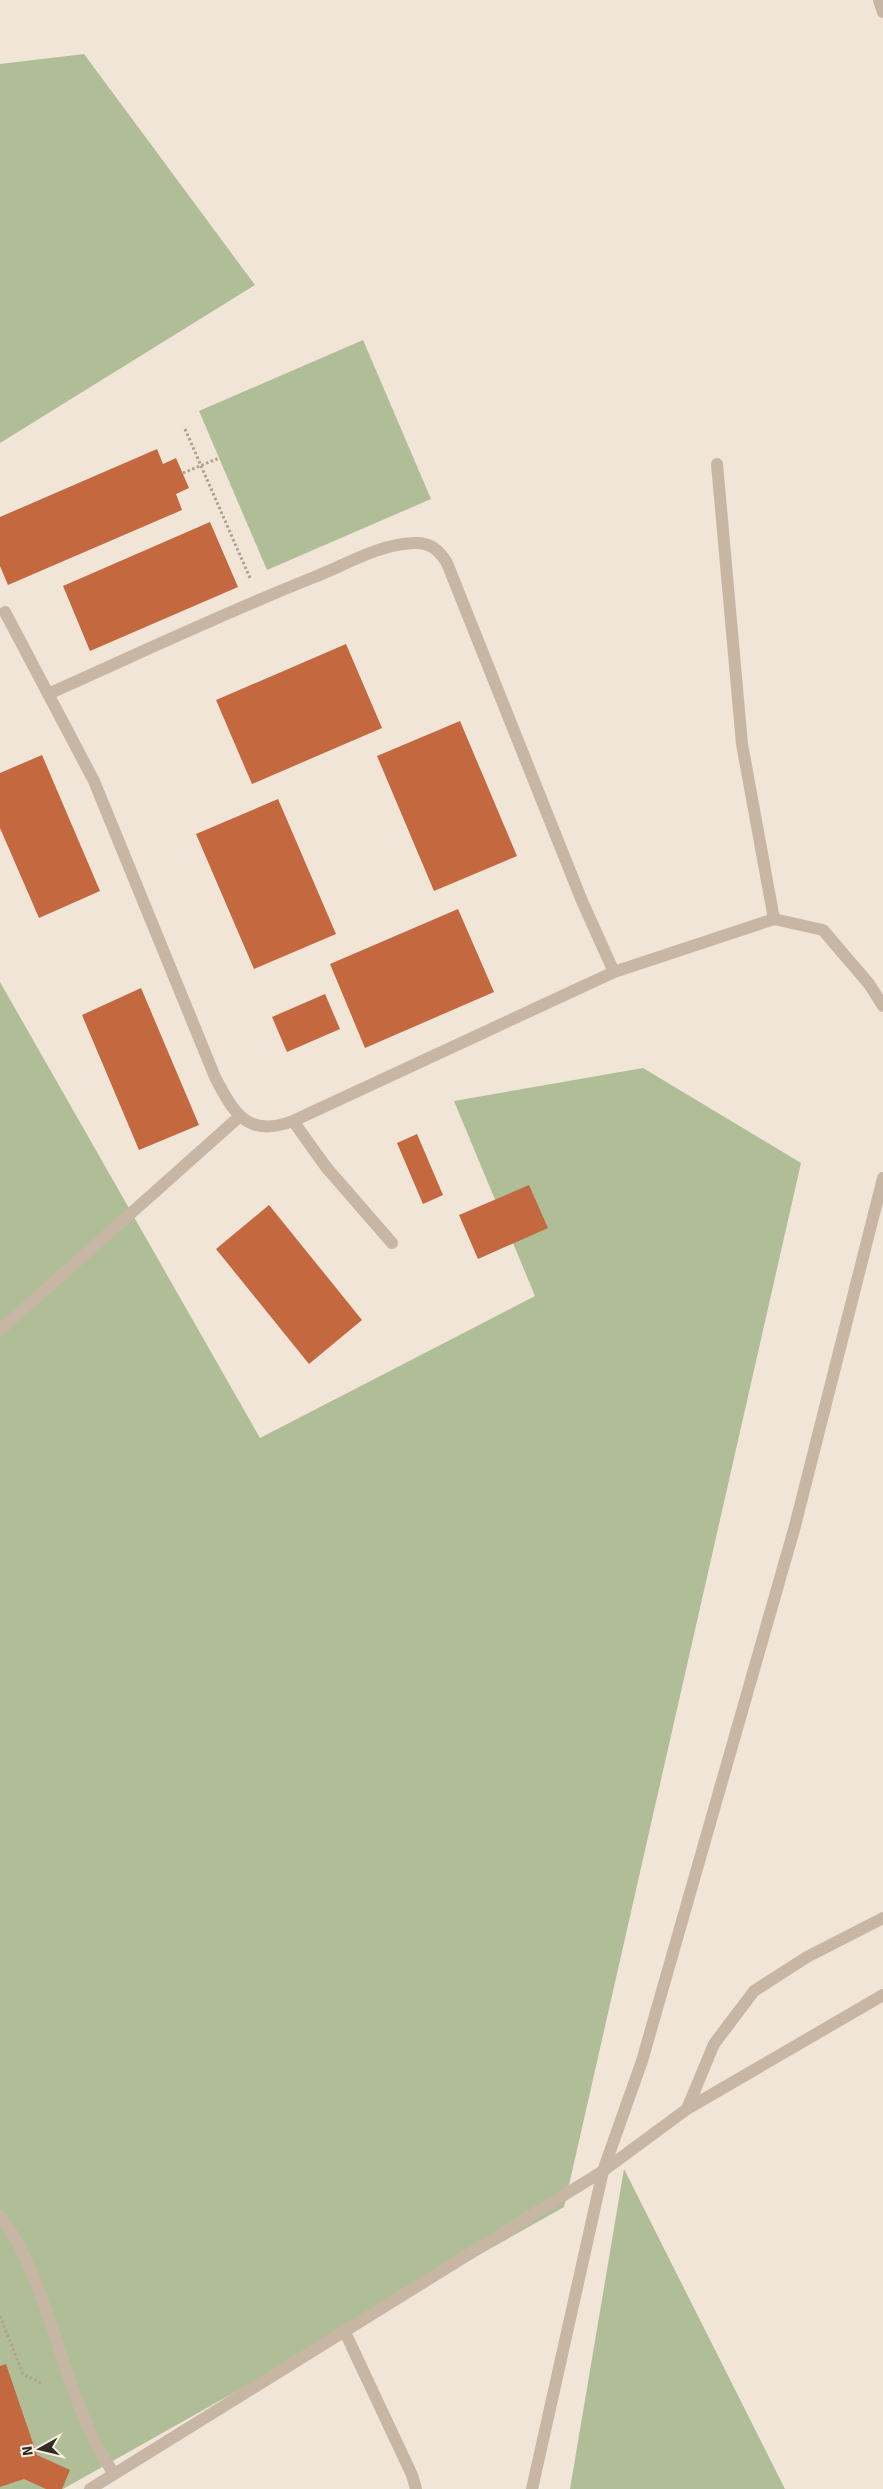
<svg xmlns="http://www.w3.org/2000/svg" width="883" height="2489" font-family="Signika,sans-serif">
	<rect width="100%" height="100%" fill="#f0e5d6"/>
	<path fill="#afbe97" d="M 84,54 L 255,285 L 0,443 L 0,64 Z
		M 363,340 L 431,499 L 267,570 L 199,411 Z
		M 0,982 L 260,1438 L 535,1296 L 454,1101 L 643,1068 L 801,1163 L 564,2207 L 63,2489 L 0,2489 Z
		M 624,2169 L 785,2489 L 570,2489 Z"/>
	<path fill="#c46840" d="M 157,449 L 163,464 L 176,458 L 189,488 L 176,494 L 182,510 L 8,585 L 0,566 L 0,517 Z
		M 210,522 L 238,587 L 90,651 L 63,586 Z
		M 346,644 L 382,728 L 252,784 L 216,700 Z
		M 460,721 L 517,856 L 434,891 L 377,756 Z
		M 42,755 L 100,891 L 39,918 L 0,828 L 0,773 Z
		M 278,799 L 336,934 L 254,969 L 196,834 Z
		M 458,909 L 494,992 L 365,1048 L 330,964 Z
		M 141,988 L 199,1125 L 139,1150 L 82,1015 Z
		M 325,994 L 340,1029 L 287,1052 L 272,1017 Z
		M 417,1134 L 443,1195 L 423,1204 L 397,1143 Z
		M 529,1185 L 548,1228 L 478,1259 L 459,1215 Z
		M 269,1205 L 362,1320 L 309,1364 L 216,1249 Z
		M 6,2364 L 37,2455 L 70,2470 L 62,2489 L 46,2489 L 24,2479 L 0,2487 L 0,2366 Z"/>
	<g fill="none" stroke-linecap="round" stroke-linejoin="round">
		<path stroke="#b3a08d" stroke-width="3" stroke-dasharray="2.5 2.5" stroke-linecap="butt" d="M 185,429 L 250,578
			M 183,473 L 219,458
			M 0,2316 L 23,2374 L 43,2384"/>
		<path stroke="#c7b6a3" stroke-width="12" d="M 879,0 L 883,12
			M 344,2330 L 412,2475 L 416,2489"/>
		<path stroke="#c7b6a3" stroke-width="12" d="M 717,464 L 742,744 L 774,919 L 823,930 L 869,984 L 883,1006
			M 5,612 L 94,781 L 215,1077 C 234,1114 248,1138 293,1121 L 614,972 L 774,919
			M 48,694 C 138,654 226,612 317,576 C 347,564 380,544 414,543 C 430,542 439,550 447,563 L 582,901 L 614,972
			M 293,1121 L 326,1167 L 392,1243
			M 0,1330 L 239,1117
			M 0,2216 C 17,2237 26,2259 36,2283 C 62,2347 75,2417 114,2474
			M 532,2489 L 603,2171 L 642,2061 L 795,1526 L 883,1178"/>
		<path stroke="#c7b6a3" stroke-width="12" d="M 687,2109 L 714,2044 L 754,1991 L 807,1957 L 883,1918
			M 90,2489 L 603,2171 L 687,2109 L 883,1995"/>
	</g>
	<g transform="translate(40 2449) rotate(262)" stroke="#f8efe2" stroke-width="4" paint-order="stroke">
	<path d="M0-4L9 19L0 12L-9 19Z" fill="#322a25"/>
	<text y="-8" font-size="14" font-weight="bold" text-anchor="middle" fill="#322a25">N</text>
	</g>
</svg>
